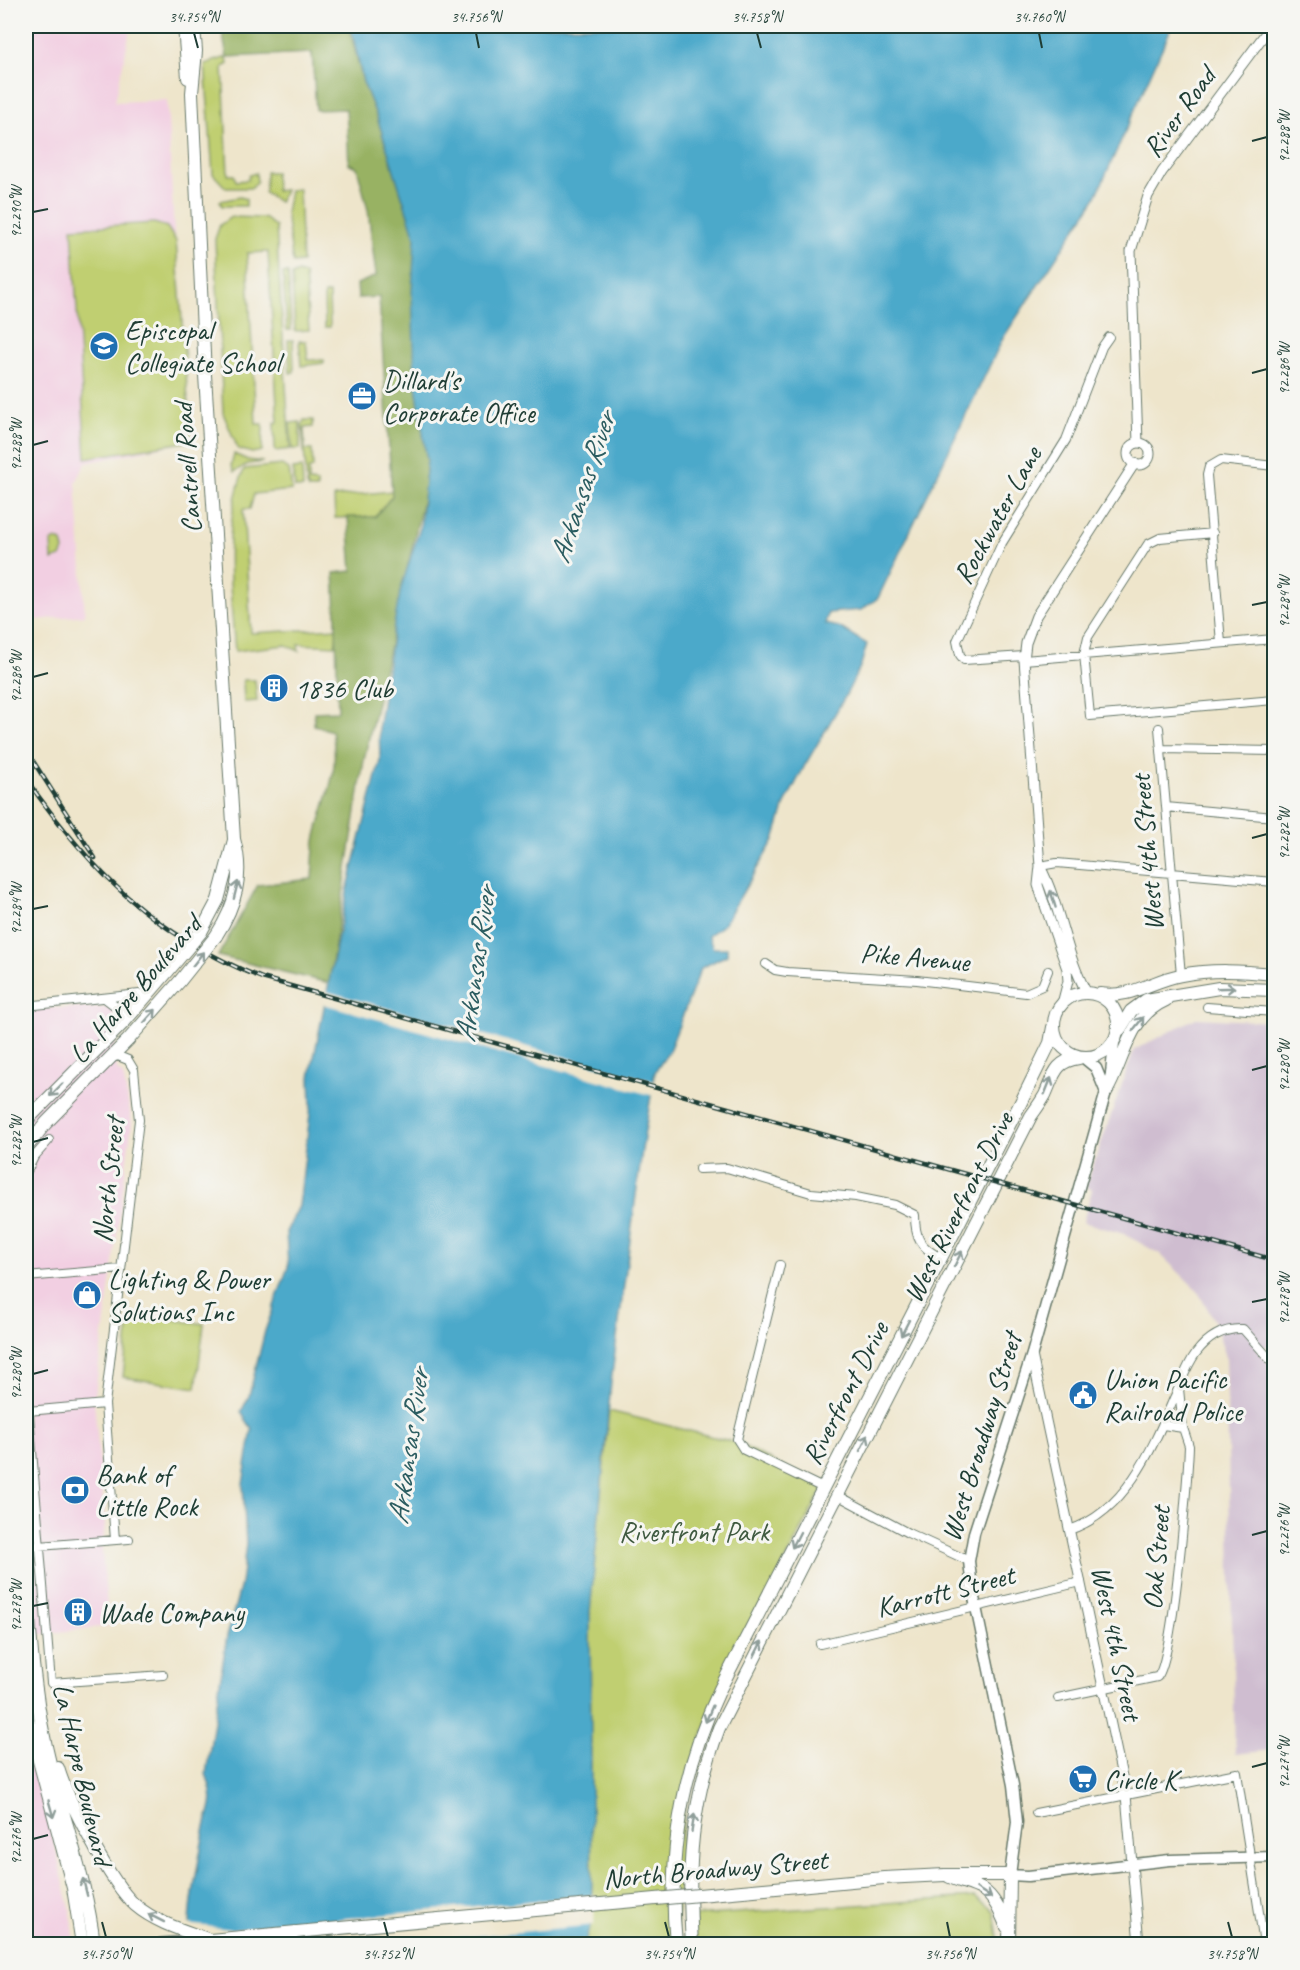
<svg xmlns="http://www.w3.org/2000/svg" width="1300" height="1970" font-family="Caveat,sans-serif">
	<rect width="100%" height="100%" fill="#f6f6f2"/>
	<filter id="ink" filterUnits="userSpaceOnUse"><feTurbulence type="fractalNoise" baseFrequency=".0167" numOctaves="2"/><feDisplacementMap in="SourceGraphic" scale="12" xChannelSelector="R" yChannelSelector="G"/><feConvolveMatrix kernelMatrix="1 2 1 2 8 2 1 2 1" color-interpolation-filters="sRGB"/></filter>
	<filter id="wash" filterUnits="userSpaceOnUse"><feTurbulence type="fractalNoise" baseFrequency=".008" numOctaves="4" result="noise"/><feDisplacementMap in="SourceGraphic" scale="24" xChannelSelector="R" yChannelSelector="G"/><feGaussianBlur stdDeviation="1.35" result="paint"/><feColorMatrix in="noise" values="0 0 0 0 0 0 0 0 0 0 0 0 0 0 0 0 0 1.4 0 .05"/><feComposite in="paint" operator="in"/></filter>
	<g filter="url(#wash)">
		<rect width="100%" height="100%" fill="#eee5cb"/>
		<path fill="#f2cfe2" d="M 28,26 L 131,26 L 115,102 L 167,100 L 175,252 L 191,441 L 86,463 L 76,482 L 85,615 L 26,621 L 26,27 Z
			M 26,1008 L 113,1008 L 117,1070 L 123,1075 L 132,1123 L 94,1400 L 105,1524 L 102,1551 L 109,1626 L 26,1636 Z
			M 26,1725 L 71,1913 L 75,1944 L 26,1944 Z"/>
		<path fill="#cfbdd0" d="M 1196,1018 L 1274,1022 L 1274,1348 L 1271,1345 L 1257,1349 L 1274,1370 L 1274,1750 L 1235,1754 L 1226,1357 L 1214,1320 L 1197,1290 L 1160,1254 L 1124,1234 L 1083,1222 L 1092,1190 L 1086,1186 L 1134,1050 Z"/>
		<path fill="#c0cf71" stroke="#708652" stroke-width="1.5" d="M 227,57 L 228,64 L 223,67 L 228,175 L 234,175 L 236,181 L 248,180 L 249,175 L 256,173 L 257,182 L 251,188 L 226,188 L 213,174 L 205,64 Z
			M 266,172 L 275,172 L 276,191 L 285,190 L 279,202 L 265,193 Z
			M 299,189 L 302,262 L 293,263 L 286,213 L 290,190 Z
			M 240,197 L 246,199 L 246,206 L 222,206 L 220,201 Z
			M 231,217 L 265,218 L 276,227 L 290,449 L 275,451 L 274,423 L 278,422 L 268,252 L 247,253 L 256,424 L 263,424 L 262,451 L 252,453 L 238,449 L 223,413 L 215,239 L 220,225 Z
			M 154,223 L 167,227 L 176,241 L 191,441 L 86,458 L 72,228 Z
			M 298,272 L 305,275 L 309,330 L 295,331 L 292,275 Z
			M 283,273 L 288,273 L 291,330 L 287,330 Z
			M 324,294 L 329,294 L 330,327 L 325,327 Z
			M 288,340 L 293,340 L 294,372 L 290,373 Z
			M 299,341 L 306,341 L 308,360 L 324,360 L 324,363 L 301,366 Z
			M 304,420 L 313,420 L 313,427 L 304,428 L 305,450 L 312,450 L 313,468 L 309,469 L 309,482 L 317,483 L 317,489 L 309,489 L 307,485 L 302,425 Z
			M 300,422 L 300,449 L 292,449 L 290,423 Z
			M 234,454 L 248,460 L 263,462 L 248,464 L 234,472 L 231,465 Z
			M 282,465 L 289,470 L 292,490 L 254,494 L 250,509 L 243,509 L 251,633 L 338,628 L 335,646 L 298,644 L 299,651 L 286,645 L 235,651 C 230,590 222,526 244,469 Z
			M 302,468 L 303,488 L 295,488 L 293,469 Z
			M 392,491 L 392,496 L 375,517 L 335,518 L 334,497 Z
			M 56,539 L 62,542 L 64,550 L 61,557 L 52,560 L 51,542 Z
			M 243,680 L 255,680 L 257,701 L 244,702 Z
			M 130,1314 L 204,1324 L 196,1388 L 123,1377 Z
			M 609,1411 L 738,1443 L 823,1488 L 720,1688 L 685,1783 L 676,1944 L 584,1944 L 592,1921 L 590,1612 Z
			M 975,1897 L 994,1911 L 999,1944 L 696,1944 L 693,1916 Z"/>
		<path fill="#98b263" stroke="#5c784c" stroke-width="1.5" d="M 221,26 L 349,26 L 363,82 L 377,117 L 415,237 L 415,378 L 427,461 L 424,495 L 364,760 L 329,983 L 218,956 L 258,885 L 312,879 C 313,866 313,853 315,841 C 323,800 341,775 332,731 L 314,725 L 314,712 L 338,711 C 336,664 337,619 334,573 L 352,571 L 348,517 L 375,517 L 392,496 L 379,297 L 358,298 L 357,284 L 376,276 L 368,210 L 357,167 L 349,164 L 346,109 L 316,110 L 312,53 L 227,57 Z"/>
		<path fill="#4ca9ca" stroke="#36737f" stroke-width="1.5" d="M 351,26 L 1172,26 L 1095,199 L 1003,338 L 878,598 L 861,610 L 828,613 L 825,624 L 839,627 L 867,644 L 861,665 L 845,697 L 805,765 L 785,804 L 774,840 L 724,924 L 708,936 L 713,948 L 727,948 L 727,955 L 701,968 L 669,1051 L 655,1072 L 643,1143 L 611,1382 L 590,1612 L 592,1921 L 584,1944 L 190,1944 C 188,1909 197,1872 203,1837 C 208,1807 218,1805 206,1774 L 227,1636 L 241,1584 L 246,1544 L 243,1484 L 252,1429 L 241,1412 L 249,1396 L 265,1331 L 288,1267 L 286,1232 L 299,1206 L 311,1105 L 310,1077 L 348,887 L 380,760 L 379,724 L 394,624 L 401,588 L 420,528 L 427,461 L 415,378 L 412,292 L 415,237 L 377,117 L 363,82 Z"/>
		<path fill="#eee5cb" d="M 325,991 L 656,1082 L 654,1096 L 323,1004 Z
			M 595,1895 L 594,1925 L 391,1944 L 187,1944 L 186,1924 L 231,1929 Z"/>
	</g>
	<g filter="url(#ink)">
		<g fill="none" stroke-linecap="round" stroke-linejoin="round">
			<g stroke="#677869" stroke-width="10">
				<path id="minor" d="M 1213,533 L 1160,538 L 1148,544 L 1088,637 L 1084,654 L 1090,716 L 1274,700
					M 1221,643 L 1207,475 L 1209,467 L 1221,460 L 1274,466
					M 1024,656 L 964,660 L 960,655 L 957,641 L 1002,543 L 1066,440 L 1102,347 L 1109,337
					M 1024,660 L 1274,639
					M 1159,728 L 1181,975
					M 1161,749 L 1274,751
					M 1166,807 L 1274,817
					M 1040,866 L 1057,863 L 1274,882
					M 766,964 L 775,970 L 787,972 L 917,980 L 1026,993 L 1042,986 L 1048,971
					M 106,999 L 119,1009 L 125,1021
					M 26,1006 L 149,993
					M 1207,1007 L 1274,1012
					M 110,1058 L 118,1056 L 128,1060 L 134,1070 L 139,1120 L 105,1404 L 115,1540
					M 699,1169 L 727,1168 L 811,1193 L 856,1197 L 895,1205 L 915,1215 C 915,1239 920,1247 941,1258
					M 26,1173 L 34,1157 L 49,1140
					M 780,1265 L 737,1439 L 744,1450 L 823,1488
					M 26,1277 L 121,1269
					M 26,1377 L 51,1683 L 163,1675
					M 28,1411 L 105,1404
					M 1163,1425 L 1183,1428
					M 837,1495 L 908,1533 L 969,1561
					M 1069,1530 C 1126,1512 1152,1449 1174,1398 C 1181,1384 1186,1366 1196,1353 C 1208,1337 1223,1328 1243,1329 L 1274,1364
					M 26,1547 L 129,1539
					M 820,1644 L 1081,1582
					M 1058,1698 L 1157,1677 C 1173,1665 1188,1477 1189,1446 L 1183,1428 L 1179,1389
					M 1036,1813 L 1237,1773 L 1264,1944"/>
			</g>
			<g stroke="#677869" stroke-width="11">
				<path id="tertiary" d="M 1138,443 L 1131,251 L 1148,196 L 1162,172 L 1271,26
					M1128 454a11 11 0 1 1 22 0a11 11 0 1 1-22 0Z
					M 1040,866 C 1061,906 1065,954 1087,993
					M 1062,1004 L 1068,981 L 1067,969 L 1042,897 L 1038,885 L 1040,866 L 1024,660 L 1026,643 L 1036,616 L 1135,463
					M 1032,1355 L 1126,1795 L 1139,1944"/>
			</g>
			<g stroke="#677869" stroke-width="13">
				<path id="secondary" d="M 1114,1042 L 1111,1074 L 1032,1354 L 974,1533 L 969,1561 L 972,1588 L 1013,1785 L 1017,1822 L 1010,1875 L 1028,1876 L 1170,1860 L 1274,1857
					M 1085,1059 L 1096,1068 L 1105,1090"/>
			</g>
			<g stroke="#677869" stroke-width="14">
				<path id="primary" d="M 184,26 L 188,78
					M 194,26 L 196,51 L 192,93 L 205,375 L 234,839 C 244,875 236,905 216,936
					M 201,932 L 218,900 L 234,840
					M1054 1025a32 32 0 1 1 64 0a32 32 0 1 1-64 0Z
					M 1100,994 C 1131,999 1152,980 1181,975 C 1212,969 1243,971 1274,974
					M 1120,1029 L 1131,1011 L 1146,1000 L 1219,988 L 1274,990
					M 1106,1092 C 1125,1060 1127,1017 1166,1000
					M 26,1121 L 125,1021 L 168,971
					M 26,1148 L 46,1123 L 129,1039 L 180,981
					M 26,1578 C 30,1631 33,1684 44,1737 C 58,1807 86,1873 94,1944
					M 26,1712 L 73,1888 L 82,1944
					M 58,1768 C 67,1799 111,1884 135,1905 C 156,1923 185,1931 210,1940
					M 945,1875 L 1010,1875 L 1009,1944
					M 946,1875 C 958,1882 971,1883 983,1890 C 995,1898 1001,1914 1007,1927
					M 161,1944 L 208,1940
					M 676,1944 C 667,1854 682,1770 720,1689 L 1021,1102 L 1050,1043 L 1053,1027
					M 692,1944 C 687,1866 691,1803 719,1728 L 1031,1116 C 1036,1109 1041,1102 1045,1095 C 1054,1075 1055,1061 1079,1058"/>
			</g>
			<use href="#minor" stroke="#fff" stroke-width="8"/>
			<use href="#tertiary" stroke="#fff" stroke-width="9"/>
			<use href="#secondary" stroke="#fff" stroke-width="10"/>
			<use href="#primary" stroke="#fff" stroke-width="12"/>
			<g stroke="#1f3d34" stroke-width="4.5">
				<path id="rail" d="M 26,750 L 95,858
					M 26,779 C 92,872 153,935 262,978 L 1274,1260"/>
			</g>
			<use href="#rail" stroke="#f6f6f2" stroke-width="2" stroke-dasharray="7" stroke-linecap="butt"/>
			<g stroke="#677869" stroke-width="14" stroke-linecap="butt">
				<path id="primary-bridge" d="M 168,971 L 201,932
					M 180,981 L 216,936
					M 210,1940 L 884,1878 L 945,1875"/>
			</g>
			<use href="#primary-bridge" stroke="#fff" stroke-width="12"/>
		</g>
		<defs><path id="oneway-shaft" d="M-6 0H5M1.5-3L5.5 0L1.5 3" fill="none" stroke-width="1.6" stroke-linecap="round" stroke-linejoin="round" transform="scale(1.5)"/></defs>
		<g stroke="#8f9e9a">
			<use href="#oneway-shaft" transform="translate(236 890) rotate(-76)"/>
			<use href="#oneway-shaft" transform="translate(1053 899) rotate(-107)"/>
			<use href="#oneway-shaft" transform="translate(198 959) rotate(-52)"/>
			<use href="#oneway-shaft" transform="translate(1226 988) rotate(-2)"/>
			<use href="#oneway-shaft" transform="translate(150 1016) rotate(-48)"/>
			<use href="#oneway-shaft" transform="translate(1138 1024) rotate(-52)"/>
			<use href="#oneway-shaft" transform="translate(1048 1086) rotate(-68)"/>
			<use href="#oneway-shaft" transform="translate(56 1090) rotate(135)"/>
			<use href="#oneway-shaft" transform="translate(958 1259) rotate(-63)"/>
			<use href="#oneway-shaft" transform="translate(905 1328) rotate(117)"/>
			<use href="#oneway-shaft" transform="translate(864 1443) rotate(-63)"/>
			<use href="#oneway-shaft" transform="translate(796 1540) rotate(117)"/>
			<use href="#oneway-shaft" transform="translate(758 1649) rotate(-63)"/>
			<use href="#oneway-shaft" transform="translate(709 1714) rotate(113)"/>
			<use href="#oneway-shaft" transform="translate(51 1809) rotate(74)"/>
			<use href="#oneway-shaft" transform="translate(693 1823) rotate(-81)"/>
			<use href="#oneway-shaft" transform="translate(85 1887) rotate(-104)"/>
			<use href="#oneway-shaft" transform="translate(984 1893) rotate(33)"/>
			<use href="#oneway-shaft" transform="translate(156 1918) rotate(-153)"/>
		</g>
	</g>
	<path fill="none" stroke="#1f3d34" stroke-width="2" d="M 194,33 L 198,48M 476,33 L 479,48M 757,33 L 761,48M 1039,33 L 1042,48M 1252,141 L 1267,137M 33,212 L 48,209M 1252,373 L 1267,369M 33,445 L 48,441M 1252,605 L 1267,602M 33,677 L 48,673M 1252,838 L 1267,834M 33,909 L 48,906M 1252,1070 L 1267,1066M 33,1142 L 48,1138M 1252,1302 L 1267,1299M 33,1374 L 48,1370M 1252,1535 L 1267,1531M 33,1606 L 48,1603M 1252,1767 L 1267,1763M 33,1839 L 48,1835M 102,1922 L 106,1937M 384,1922 L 388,1937M 665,1922 L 669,1937M 947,1922 L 950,1937M 1228,1922 L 1232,1937"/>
	<defs>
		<g id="school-disc" transform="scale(1.5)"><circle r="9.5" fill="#1f6fb2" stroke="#f6f6f2"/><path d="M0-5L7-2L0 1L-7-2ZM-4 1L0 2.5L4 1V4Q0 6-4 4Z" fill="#fff"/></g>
		<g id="office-disc" transform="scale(1.5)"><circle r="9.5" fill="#1f6fb2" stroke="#f6f6f2"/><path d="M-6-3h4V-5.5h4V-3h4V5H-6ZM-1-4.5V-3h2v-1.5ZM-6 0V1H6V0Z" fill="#fff"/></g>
		<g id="building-disc" transform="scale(1.5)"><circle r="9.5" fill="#1f6fb2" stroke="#f6f6f2"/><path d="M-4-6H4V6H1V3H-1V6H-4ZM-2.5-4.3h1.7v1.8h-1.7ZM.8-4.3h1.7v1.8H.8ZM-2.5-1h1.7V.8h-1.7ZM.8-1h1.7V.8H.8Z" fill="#fff"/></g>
		<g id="shop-disc" transform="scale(1.5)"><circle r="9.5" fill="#1f6fb2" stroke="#f6f6f2"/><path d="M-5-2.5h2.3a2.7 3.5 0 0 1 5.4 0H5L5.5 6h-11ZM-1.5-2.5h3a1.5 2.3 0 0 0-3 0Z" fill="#fff"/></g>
		<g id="civic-disc" transform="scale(1.5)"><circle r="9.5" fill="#1f6fb2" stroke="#f6f6f2"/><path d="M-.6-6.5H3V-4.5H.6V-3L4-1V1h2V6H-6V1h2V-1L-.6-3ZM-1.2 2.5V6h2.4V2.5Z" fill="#fff"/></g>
		<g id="bank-disc" transform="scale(1.5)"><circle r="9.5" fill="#1f6fb2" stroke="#f6f6f2"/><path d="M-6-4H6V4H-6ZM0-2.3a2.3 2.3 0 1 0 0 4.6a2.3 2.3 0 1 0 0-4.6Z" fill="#fff"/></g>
		<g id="supermarket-disc" transform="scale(1.5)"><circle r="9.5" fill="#1f6fb2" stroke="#f6f6f2"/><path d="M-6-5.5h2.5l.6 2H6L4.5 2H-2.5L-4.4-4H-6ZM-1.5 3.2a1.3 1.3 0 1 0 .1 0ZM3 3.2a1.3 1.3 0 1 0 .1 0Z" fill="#fff"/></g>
	</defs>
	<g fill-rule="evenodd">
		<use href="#school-disc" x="104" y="346"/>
		<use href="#office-disc" x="362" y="396"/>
		<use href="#building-disc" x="274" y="688"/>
		<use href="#shop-disc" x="87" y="1295"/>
		<use href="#civic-disc" x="1083" y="1395"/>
		<use href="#bank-disc" x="75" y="1490"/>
		<use href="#building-disc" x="78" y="1612"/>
		<use href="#supermarket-disc" x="1083" y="1779"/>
	</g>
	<g text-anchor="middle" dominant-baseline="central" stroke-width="6" stroke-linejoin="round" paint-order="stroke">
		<g font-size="28" fill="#1f3d34" stroke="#f6f6f2">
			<text transform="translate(1179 112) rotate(-54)">River Road</text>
			<text transform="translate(187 468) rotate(-94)">Cantrell Road</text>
			<text transform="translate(997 515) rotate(-61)">Rockwater Lane</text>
			<text transform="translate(1147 853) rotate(-95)">West 4th Street</text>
			<text transform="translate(915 957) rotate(5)">Pike Avenue</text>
			<text transform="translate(135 989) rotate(-49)">La Harpe Boulevard</text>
			<text transform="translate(108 1180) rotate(-84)">North Street</text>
			<text transform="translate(958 1207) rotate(-63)">West Riverfront Drive</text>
			<text transform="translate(845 1393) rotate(-63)">Riverfront Drive</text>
			<text transform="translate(981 1437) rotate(-73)">West Broadway Street</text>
			<text transform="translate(1156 1558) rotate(-85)">Oak Street</text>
			<text transform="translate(945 1591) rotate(-14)">Karrott Street</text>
			<text transform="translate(1117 1643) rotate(78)">West 4th Street</text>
			<text transform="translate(83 1774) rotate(77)">La Harpe Boulevard</text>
			<text transform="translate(715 1869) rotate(-5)">North Broadway Street</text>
		</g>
		<g font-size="28" fill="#1f3d34" stroke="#f6f6f2" text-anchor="start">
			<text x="125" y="330">Episcopal<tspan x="125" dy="32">Collegiate School</tspan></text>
			<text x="383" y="380">Dillard's<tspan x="383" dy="32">Corporate Office</tspan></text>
			<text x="295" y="688">1836 Club</text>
			<text x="108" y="1279">Lighting &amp; Power<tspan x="108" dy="32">Solutions Inc</tspan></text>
			<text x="1104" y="1379">Union Pacific<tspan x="1104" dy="32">Railroad Police</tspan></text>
			<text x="96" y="1474">Bank of<tspan x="96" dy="32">Little Rock</tspan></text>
			<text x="99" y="1612">Wade Company</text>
			<text x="1104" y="1779">Circle K</text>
		</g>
		<g font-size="28" fill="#3f5a40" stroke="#f6f6f2">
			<text x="694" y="1531">Riverfront Park</text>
		</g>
		<g font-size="30" font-style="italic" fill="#2c5d61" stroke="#f6f6f2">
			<text transform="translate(582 488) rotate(-72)">Arkansas River</text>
			<text transform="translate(475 965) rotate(-82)">Arkansas River</text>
			<text transform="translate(408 1447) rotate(-82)">Arkansas River</text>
		</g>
	</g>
	<rect width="1300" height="1970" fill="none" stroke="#f6f6f2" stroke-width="66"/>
	<rect x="33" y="33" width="1234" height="1904" fill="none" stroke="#1f3d34" stroke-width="2"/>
	<g font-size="15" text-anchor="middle" fill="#1f3d34">
		<text x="194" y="22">34.754°N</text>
		<text x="476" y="22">34.756°N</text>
		<text x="757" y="22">34.758°N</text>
		<text x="1039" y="22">34.760°N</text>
		<text transform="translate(1284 137) rotate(-90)" y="5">92.288°W</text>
		<text transform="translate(16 212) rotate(-90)" y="5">92.290°W</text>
		<text transform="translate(1284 369) rotate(-90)" y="5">92.286°W</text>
		<text transform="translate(16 445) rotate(-90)" y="5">92.288°W</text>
		<text transform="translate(1284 602) rotate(-90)" y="5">92.284°W</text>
		<text transform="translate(16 677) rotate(-90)" y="5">92.286°W</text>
		<text transform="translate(1284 834) rotate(-90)" y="5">92.282°W</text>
		<text transform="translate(16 909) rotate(-90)" y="5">92.284°W</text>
		<text transform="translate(1284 1066) rotate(-90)" y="5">92.280°W</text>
		<text transform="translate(16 1142) rotate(-90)" y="5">92.282°W</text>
		<text transform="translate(1284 1299) rotate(-90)" y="5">92.278°W</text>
		<text transform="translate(16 1374) rotate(-90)" y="5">92.280°W</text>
		<text transform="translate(1284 1531) rotate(-90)" y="5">92.276°W</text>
		<text transform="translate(16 1606) rotate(-90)" y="5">92.278°W</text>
		<text transform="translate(1284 1763) rotate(-90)" y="5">92.274°W</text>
		<text transform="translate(16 1839) rotate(-90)" y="5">92.276°W</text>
		<text x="106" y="1959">34.750°N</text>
		<text x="388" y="1959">34.752°N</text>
		<text x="669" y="1959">34.754°N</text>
		<text x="950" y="1959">34.756°N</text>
		<text x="1232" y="1959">34.758°N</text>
	</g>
</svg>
